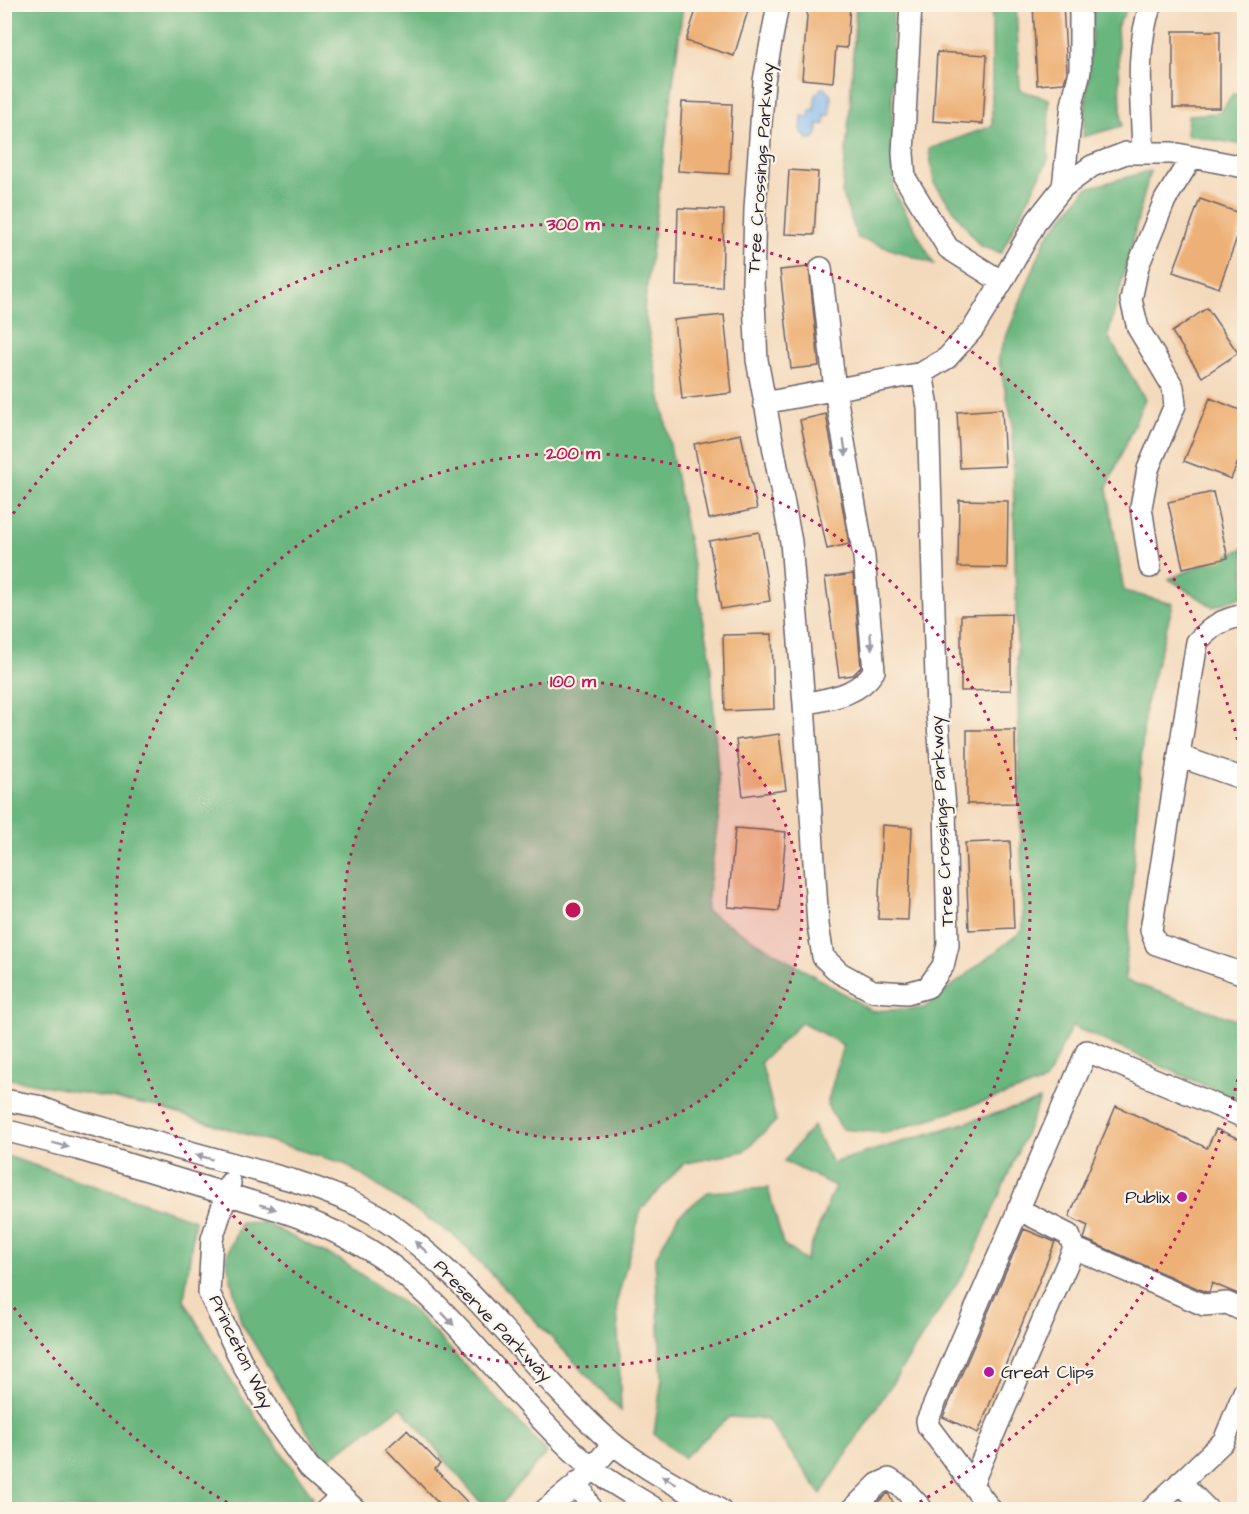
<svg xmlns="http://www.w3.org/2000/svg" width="1249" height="1514" font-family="'Architects Daughter',sans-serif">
	<rect width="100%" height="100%" fill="#fcf5e5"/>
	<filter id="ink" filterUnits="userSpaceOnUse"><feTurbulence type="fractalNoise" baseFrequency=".0167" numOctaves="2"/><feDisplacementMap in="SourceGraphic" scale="12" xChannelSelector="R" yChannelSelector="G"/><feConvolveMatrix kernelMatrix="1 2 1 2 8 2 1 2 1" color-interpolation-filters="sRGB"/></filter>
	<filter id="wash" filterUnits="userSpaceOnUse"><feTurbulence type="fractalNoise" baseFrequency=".008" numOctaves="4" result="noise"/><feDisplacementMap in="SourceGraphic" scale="24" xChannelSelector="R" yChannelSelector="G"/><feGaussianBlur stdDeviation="1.35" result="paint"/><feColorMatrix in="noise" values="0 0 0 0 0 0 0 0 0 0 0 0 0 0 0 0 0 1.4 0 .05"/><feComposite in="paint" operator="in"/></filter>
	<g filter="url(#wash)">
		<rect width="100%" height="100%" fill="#f4dabd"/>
		<path fill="#6ab67f" stroke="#466c5d" stroke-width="1.5" d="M 4,5 L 683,5 L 644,309 L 710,654 L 720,805 L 706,911 L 872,1011 L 924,1008 L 1023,930 L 1012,421 L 998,357 L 1046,238 L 1087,188 L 1150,171 L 1108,336 L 1145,399 L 1107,488 L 1124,591 L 1173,604 L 1145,707 L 1125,980 L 1244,1023 L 1244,1103 L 1072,1026 L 1045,1082 L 886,1133 L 842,1129 L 827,1105 L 843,1045 L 802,1022 L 761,1062 L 776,1121 L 744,1151 L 683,1164 L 641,1210 L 617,1301 L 621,1411 L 456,1237 L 343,1163 L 152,1106 L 5,1078 Z
			M 856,5 L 893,5 L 892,126 L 894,191 L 934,264 L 858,238 L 842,194 L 850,108 Z
			M 992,5 L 1016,5 L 1020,90 L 1049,99 L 1048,160 L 1001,253 L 980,246 L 934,183 L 929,149 L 992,126 Z
			M 1094,5 L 1129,5 L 1117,27 L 1122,126 L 1083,137 Z
			M 1233,94 L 1244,95 L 1244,145 L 1187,135 L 1188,115 L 1220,113 Z
			M 1244,548 L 1244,596 L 1213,607 L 1169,579 Z
			M 1040,1100 L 971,1261 L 821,1494 L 767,1419 L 729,1417 L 683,1458 L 654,1434 L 662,1377 L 655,1259 L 678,1216 L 708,1192 L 768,1188 L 783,1244 L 805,1261 L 835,1186 L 784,1161 L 813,1126 L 832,1163 Z
			M 4,1155 L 195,1220 L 184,1300 L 234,1386 L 313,1497 L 299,1509 L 5,1509 Z
			M 262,1222 L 340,1260 L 415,1312 L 547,1452 L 497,1509 L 486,1509 L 401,1407 L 325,1461 L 241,1322 L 226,1257 L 240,1223 Z"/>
		<path fill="#80b7ef" stroke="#516c95" stroke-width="1.5" d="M 821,88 L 825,88 L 831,95 L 830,115 L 825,115 L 825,124 L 818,124 L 817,134 L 813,139 L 807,139 L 803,133 L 801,133 L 802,116 L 809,117 L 810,110 L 814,110 L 816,93 L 818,93 Z"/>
		<g id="blocks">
			<path fill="#edb076" d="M 698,4 L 750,4 L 734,56 L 686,41 Z
				M 808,4 L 850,4 L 847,48 L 836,47 L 833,82 L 802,79 Z
				M 1033,4 L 1063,4 L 1067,72 L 1064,83 L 1037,85 Z
				M 1173,31 L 1220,31 L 1220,108 L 1173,108 Z
				M 937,52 L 987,55 L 983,124 L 933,121 Z
				M 682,102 L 732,104 L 729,174 L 678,171 Z
				M 789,170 L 818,172 L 814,235 L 785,234 Z
				M 1200,199 L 1245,215 L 1219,288 L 1173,272 Z
				M 678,208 L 724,210 L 722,287 L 676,286 Z
				M 809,267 L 819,366 L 791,369 L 780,270 Z
				M 1207,308 L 1238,353 L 1202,377 L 1172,332 Z
				M 724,315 L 732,393 L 682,399 L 674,320 Z
				M 1210,398 L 1245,412 L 1245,445 L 1231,479 L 1184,461 Z
				M 1002,409 L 1005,466 L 960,468 L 957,412 Z
				M 826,414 L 849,544 L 827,549 L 800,420 Z
				M 741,434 L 757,509 L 709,519 L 694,444 Z
				M 1213,492 L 1228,558 L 1183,568 L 1168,502 Z
				M 959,500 L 1008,501 L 1007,568 L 958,567 Z
				M 759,532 L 770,601 L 721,609 L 709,541 Z
				M 853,574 L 861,667 L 853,675 L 839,677 L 825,578 Z
				M 1011,614 L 1011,690 L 961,691 L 961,615 Z
				M 772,634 L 774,709 L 725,711 L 723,635 Z
				M 967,730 L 1015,730 L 1016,803 L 967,804 Z
				M 779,734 L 786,790 L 743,796 L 736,740 Z
				M 882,825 L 912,827 L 908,920 L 878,919 Z
				M 735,828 L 786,832 L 779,911 L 728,907 Z
				M 1010,841 L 1014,928 L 969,930 L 965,843 Z
				M 1116,1106 L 1207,1148 L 1216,1129 L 1245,1141 L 1245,1297 L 1212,1283 L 1209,1292 L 1206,1292 L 1084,1239 L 1088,1226 L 1069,1217 Z
				M 1024,1229 L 1055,1242 L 978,1433 L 943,1417 Z
				M 407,1430 L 440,1464 L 435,1469 L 474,1509 L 444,1509 L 386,1449 Z
				M 888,1493 L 896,1509 L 879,1509 L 876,1504 Z"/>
		</g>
	</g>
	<g filter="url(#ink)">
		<use href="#blocks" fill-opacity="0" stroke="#6c6268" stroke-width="1.5"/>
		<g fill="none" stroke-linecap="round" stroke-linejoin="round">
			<g stroke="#6c6268" stroke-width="24">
				<path id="minor" d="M 778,4 L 764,81 L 755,209 L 753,283 L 757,360 L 791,542 L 804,704 L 818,925 L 823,957 L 840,973 L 873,991 L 907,993 L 928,987 L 943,966 L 948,945 L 945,807 L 937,713 L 928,407 L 922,373
					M 911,4 L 903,153 L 905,178 L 948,248 L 1002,282
					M 1143,153 C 1142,104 1134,51 1151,4
					M 1063,187 L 1072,105 L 1080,71 L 1080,4
					M 764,403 L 922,373 L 947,358 L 973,329 L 1002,282 L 1037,220 L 1063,187 L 1092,166 L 1126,153 L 1172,153 L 1244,167
					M 1150,567 L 1141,507 L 1148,469 L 1175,405 L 1173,387 L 1138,328 L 1131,300 L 1138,266 L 1165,200 L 1192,157
					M 1244,615 C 1221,620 1213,625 1197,642 L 1151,930 L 1156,944 L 1244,974
					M 804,704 C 830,698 858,696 874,671 L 864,557 L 835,390 L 821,268
					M 1179,756 L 1244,779
					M 4,1100 L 37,1106 L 71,1119 L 295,1181 C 322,1190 351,1200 375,1214 C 470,1273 529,1370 611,1442 C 642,1468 685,1489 720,1510
					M 4,1130 L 78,1149 L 279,1210 C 318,1223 357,1239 390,1264 C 466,1322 518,1406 592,1468 C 611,1484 636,1496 657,1510
					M 230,1183 L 212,1239 L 209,1293 L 244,1367 L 276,1422 L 309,1468 L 356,1510
					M 1018,1209 L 1069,1235 L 1074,1248 L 1204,1305 L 1227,1303 L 1244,1311
					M 578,1482 L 591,1510
					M 1180,1482 L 1208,1510
					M 972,1484 L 1074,1248
					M 326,1510 L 341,1497
					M 545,1510 L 582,1480 L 613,1444
					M 852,1510 L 878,1484 L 889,1479 L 903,1488 L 923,1510
					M 991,1510 L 928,1426 L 927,1421 L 1087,1051 L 1244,1117
					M 1151,1510 L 1224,1441 L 1244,1392"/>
			</g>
			<use href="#minor" stroke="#fff" stroke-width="21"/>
		</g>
		<defs><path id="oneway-solid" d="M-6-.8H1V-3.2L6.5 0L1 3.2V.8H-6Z" transform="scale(1.5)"/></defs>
		<g fill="#9c9ca7">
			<use href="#oneway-solid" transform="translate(845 448) rotate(80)"/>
			<use href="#oneway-solid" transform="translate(871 641) rotate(85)"/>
			<use href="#oneway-solid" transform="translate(61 1145) rotate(15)"/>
			<use href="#oneway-solid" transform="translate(204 1157) rotate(-164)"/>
			<use href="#oneway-solid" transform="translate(268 1207) rotate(16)"/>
			<use href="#oneway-solid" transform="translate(421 1247) rotate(-139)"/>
			<use href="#oneway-solid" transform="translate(448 1319) rotate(47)"/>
			<use href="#oneway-solid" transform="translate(669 1480) rotate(-149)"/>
		</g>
	</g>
	<circle cx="573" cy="910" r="229" fill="#c2185b" fill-opacity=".12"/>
	<g fill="none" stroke="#c2185b" stroke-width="3" stroke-dasharray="3 6">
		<circle cx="573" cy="910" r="229"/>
		<circle cx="573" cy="910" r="457"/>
		<path d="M1244 1053A686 686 0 0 1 911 1507M235 1507A686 686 0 0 1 8 1299M8 521A686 686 0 0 1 1244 767"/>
	</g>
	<g fill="#b5179e" stroke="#fcf5e5" stroke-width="2">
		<circle cx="1182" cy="1197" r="6"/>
		<circle cx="989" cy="1372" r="6"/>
	</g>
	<g text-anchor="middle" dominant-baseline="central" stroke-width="4.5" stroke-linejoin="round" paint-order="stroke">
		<g font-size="18" fill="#22223b" stroke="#fcf5e5">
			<text transform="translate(761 168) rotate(-86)">Tree Crossings Parkway</text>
			<text transform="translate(942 821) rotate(-93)">Tree Crossings Parkway</text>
			<text transform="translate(493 1321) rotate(46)">Preserve Parkway</text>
			<text transform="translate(241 1352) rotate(64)">Princeton Way</text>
		</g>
		<g font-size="18" fill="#22223b" stroke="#fcf5e5" text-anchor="end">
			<text x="1170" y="1197">Publix</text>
			<text x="1001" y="1372" text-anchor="start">Great Clips</text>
		</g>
	</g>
	<circle cx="573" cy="910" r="9" fill="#c2185b" stroke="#fcf5e5" stroke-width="3"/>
	<g font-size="18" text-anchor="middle" font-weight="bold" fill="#c2185b" stroke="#fcf5e5" stroke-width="4.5" stroke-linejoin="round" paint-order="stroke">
		<text x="573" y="230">300 m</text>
		<text x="573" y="459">200 m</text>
		<text x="573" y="687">100 m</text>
	</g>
	<rect width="1249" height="1514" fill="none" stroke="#fcf5e5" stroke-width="24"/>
</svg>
